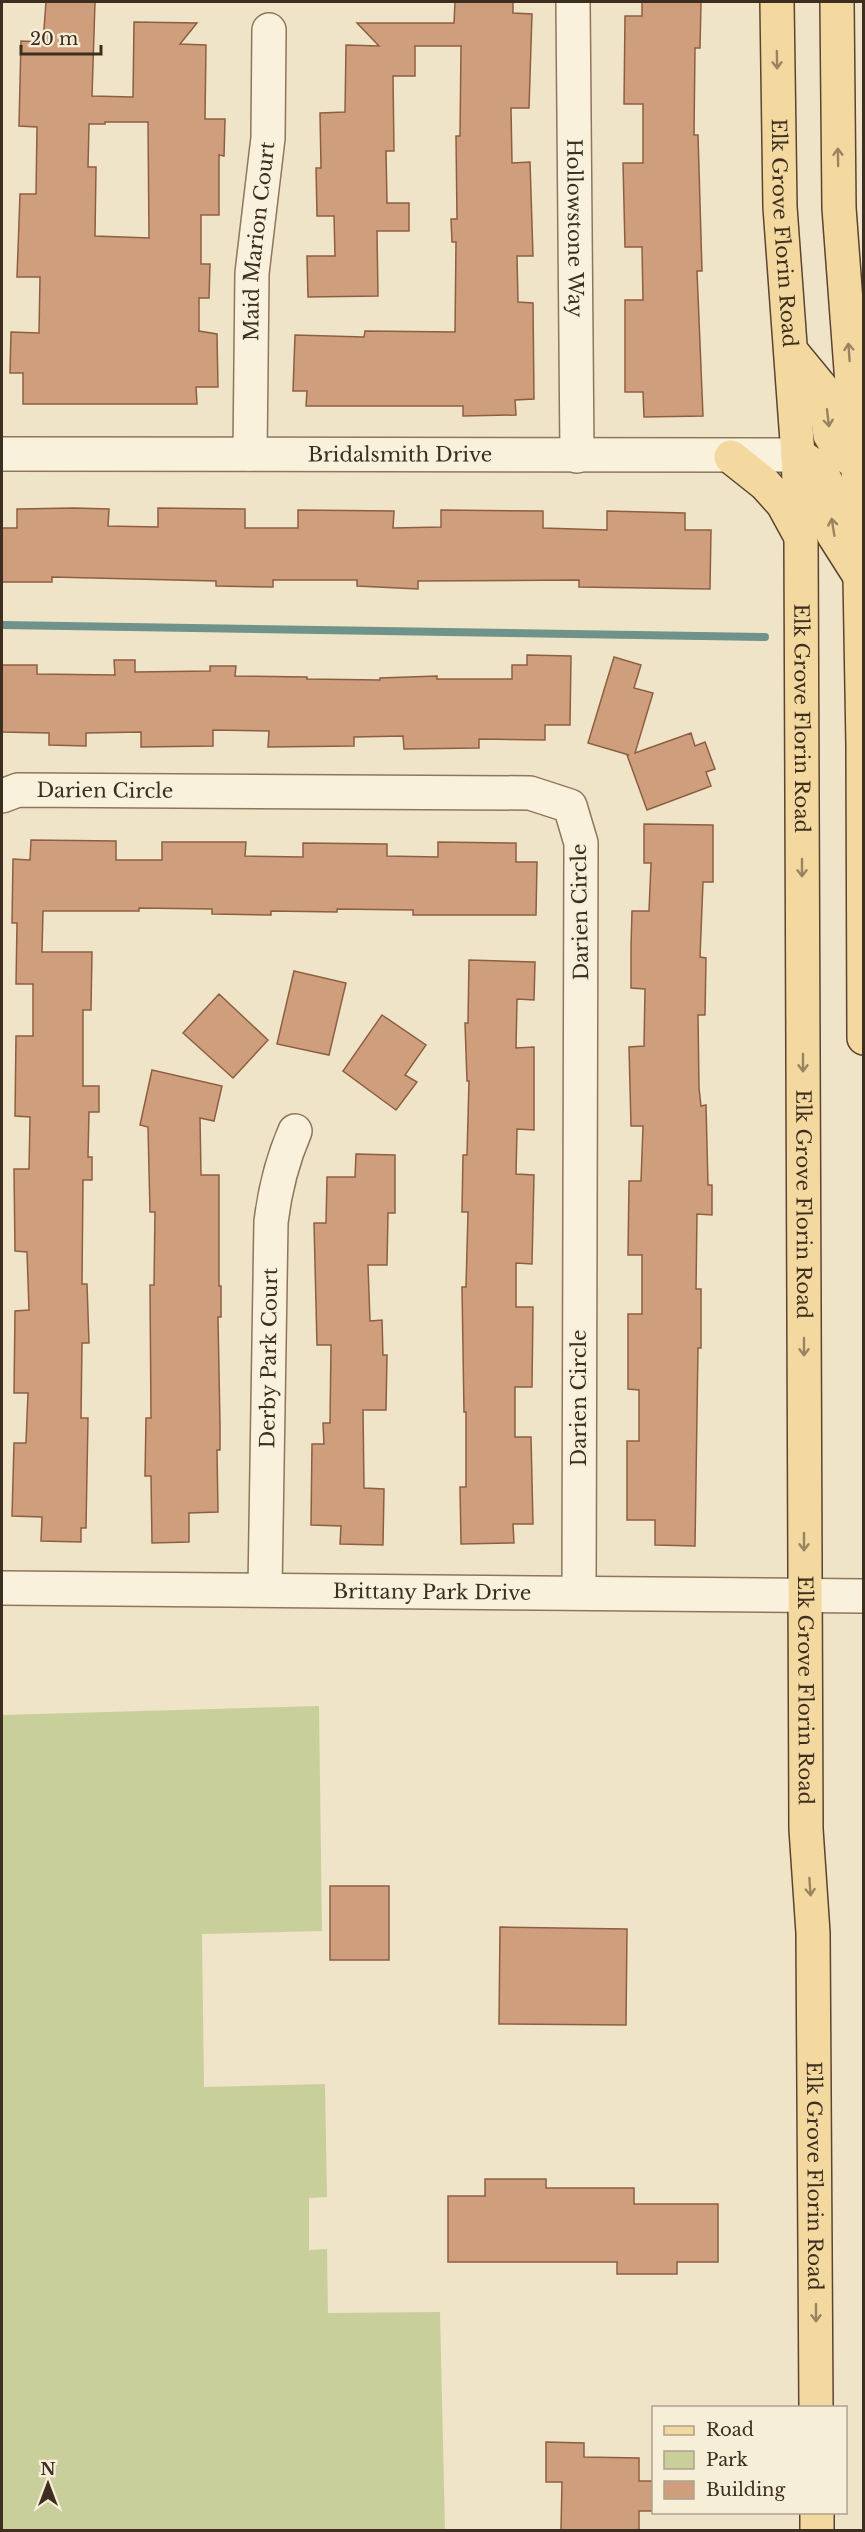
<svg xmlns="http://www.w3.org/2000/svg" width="865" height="2532" font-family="'Libre Baskerville',serif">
	<rect width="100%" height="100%" fill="#f0e4c8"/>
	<path fill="#c9cf9b" d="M 319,1706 L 322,1931 L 202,1934 L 204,2087 L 325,2084 L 327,2197 L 309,2198 L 309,2250 L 327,2249 L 328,2313 L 440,2312 L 445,2530 L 2,2530 L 2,1715 Z"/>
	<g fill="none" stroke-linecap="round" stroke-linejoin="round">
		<path stroke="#6f938a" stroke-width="8" d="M 2,625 L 765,637"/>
	</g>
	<path fill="#cf9f7d" stroke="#8d5f41" stroke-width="1.5" fill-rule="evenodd" d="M 46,2 L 95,2 L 92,96 L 133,97 L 134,22 L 197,23 L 180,44 L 206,45 L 205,119 L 225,119 L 224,156 L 219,155 L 219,215 L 201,215 L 201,264 L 210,264 L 209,298 L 199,298 L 199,331 L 217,334 L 218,387 L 196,387 L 197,404 L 23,404 L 23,373 L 10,373 L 11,332 L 39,333 L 40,277 L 17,277 L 20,194 L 36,194 L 37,127 L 19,126 L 21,41 L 43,42 ZM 105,122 L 148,122 L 149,238 L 95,236 L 96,167 L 88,167 L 89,124 L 105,124 Z
		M 455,2 L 513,2 L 513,13 L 532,14 L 529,108 L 511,108 L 512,163 L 530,162 L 533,256 L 517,256 L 518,302 L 533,303 L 534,399 L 515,400 L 516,415 L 463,416 L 463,406 L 306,406 L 307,391 L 293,391 L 295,335 L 364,337 L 365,331 L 455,332 L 456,242 L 452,242 L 451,219 L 457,219 L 456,136 L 460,136 L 461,46 L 415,46 L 415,76 L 393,76 L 394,151 L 386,151 L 387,203 L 409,203 L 409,231 L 377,231 L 378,296 L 308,297 L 307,256 L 335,256 L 334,216 L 317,216 L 316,168 L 321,168 L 320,113 L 345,112 L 346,45 L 379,46 L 357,23 L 454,23 Z
		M 642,2 L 701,2 L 700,48 L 695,48 L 694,135 L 698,135 L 702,271 L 697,271 L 703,416 L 644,417 L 643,392 L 625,392 L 625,300 L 643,300 L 642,247 L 625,247 L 623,163 L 643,163 L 643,104 L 624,104 L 625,16 L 642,16 Z
		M 74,508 L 109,509 L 108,526 L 158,527 L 158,508 L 245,509 L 245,528 L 298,528 L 298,510 L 394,511 L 393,528 L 441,527 L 441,510 L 543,511 L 543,528 L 607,530 L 607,511 L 685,513 L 685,530 L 711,530 L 710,589 L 579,587 L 579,580 L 418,581 L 418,589 L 357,586 L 357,580 L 273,580 L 273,587 L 216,586 L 216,581 L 52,577 L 52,582 L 2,582 L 2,528 L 17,528 L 17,509 Z
		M 527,655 L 571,656 L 570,725 L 545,725 L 545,740 L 479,739 L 479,748 L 404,749 L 403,736 L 354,737 L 354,746 L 268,747 L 269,731 L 213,730 L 213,746 L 141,747 L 141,732 L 86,733 L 86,746 L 49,745 L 49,733 L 2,732 L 2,665 L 37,665 L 37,674 L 115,675 L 114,660 L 135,660 L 135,672 L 210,671 L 210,666 L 236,666 L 235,676 L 307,677 L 307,679 L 380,680 L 380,678 L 437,676 L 437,679 L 512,679 L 512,665 L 527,665 Z
		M 614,657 L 641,665 L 634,688 L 653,693 L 635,753 L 691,733 L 695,746 L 705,742 L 715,769 L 706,772 L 711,786 L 647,810 L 627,755 L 629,755 L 588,743 Z
		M 644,824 L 713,825 L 713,882 L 703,882 L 700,957 L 706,958 L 705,1015 L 698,1015 L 699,1088 L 701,1106 L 706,1105 L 708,1185 L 712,1185 L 712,1215 L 697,1214 L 696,1289 L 701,1289 L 701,1348 L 698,1348 L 695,1546 L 655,1545 L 655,1520 L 627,1520 L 627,1441 L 639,1441 L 639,1390 L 628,1389 L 628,1314 L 642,1314 L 642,1255 L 628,1255 L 629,1181 L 641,1181 L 643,1126 L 631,1126 L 629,1047 L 644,1046 L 645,989 L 631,988 L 631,947 L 632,911 L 649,911 L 651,863 L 644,863 Z
		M 31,840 L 116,841 L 116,860 L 162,860 L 162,842 L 246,842 L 245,856 L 303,857 L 303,843 L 387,844 L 387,856 L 438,857 L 438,842 L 516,843 L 516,862 L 537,862 L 536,915 L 413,915 L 413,910 L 337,909 L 337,912 L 271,911 L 271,915 L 212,914 L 212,909 L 139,908 L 139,911 L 43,911 L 42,952 L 92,952 L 91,1010 L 83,1010 L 83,1086 L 99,1086 L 99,1112 L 89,1112 L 88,1157 L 92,1157 L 92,1180 L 83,1180 L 82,1284 L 87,1284 L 89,1343 L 82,1343 L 81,1418 L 88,1418 L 86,1528 L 81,1528 L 81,1542 L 41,1541 L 42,1517 L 12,1516 L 14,1443 L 26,1443 L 28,1393 L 14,1393 L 15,1311 L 29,1310 L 27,1252 L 15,1251 L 14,1169 L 29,1169 L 30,1117 L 15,1116 L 16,1036 L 33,1036 L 33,984 L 16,984 L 17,923 L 12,923 L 13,859 L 30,860 Z
		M 469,960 L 535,962 L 534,1000 L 517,999 L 516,1048 L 534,1047 L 534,1130 L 517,1129 L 516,1174 L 534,1175 L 532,1264 L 516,1263 L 516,1307 L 533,1307 L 532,1387 L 515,1387 L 515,1437 L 531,1437 L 533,1524 L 513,1524 L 514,1543 L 461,1544 L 460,1487 L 466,1487 L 466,1412 L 464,1412 L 462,1287 L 466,1287 L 468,1212 L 462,1212 L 463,1155 L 467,1155 L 469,1081 L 467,1081 L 465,1023 L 468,1023 Z
		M 294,971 L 346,983 L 329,1055 L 277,1044 Z
		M 219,994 L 268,1040 L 233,1078 L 183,1033 Z
		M 382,1015 L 426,1045 L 405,1075 L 417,1082 L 396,1110 L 343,1071 Z
		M 152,1070 L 222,1086 L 214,1121 L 200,1118 L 201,1175 L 219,1175 L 219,1286 L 221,1286 L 221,1317 L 218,1317 L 220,1425 L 220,1450 L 217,1450 L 218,1512 L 189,1513 L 189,1542 L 152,1543 L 151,1476 L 145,1476 L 146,1418 L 151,1418 L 150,1285 L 154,1285 L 155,1212 L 150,1212 L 148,1127 L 140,1125 Z
		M 356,1154 L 395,1155 L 395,1213 L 388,1213 L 387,1265 L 368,1265 L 370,1321 L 382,1320 L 383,1355 L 387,1355 L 386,1410 L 363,1410 L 364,1488 L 384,1489 L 383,1545 L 340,1544 L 341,1526 L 311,1525 L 312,1444 L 324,1444 L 323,1423 L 330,1423 L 331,1345 L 317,1345 L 314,1223 L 326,1223 L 327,1177 L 355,1177 Z
		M 330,1886 L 389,1886 L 389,1960 L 330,1960 Z
		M 500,1927 L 627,1929 L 626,2025 L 499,2024 Z
		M 485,2179 L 546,2179 L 546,2188 L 634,2188 L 634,2204 L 718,2204 L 718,2262 L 677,2262 L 677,2274 L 617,2274 L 617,2262 L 448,2262 L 448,2196 L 485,2196 Z
		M 546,2442 L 584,2443 L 584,2457 L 639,2458 L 639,2481 L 654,2481 L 654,2511 L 639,2511 L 639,2530 L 561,2530 L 562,2482 L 546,2482 Z"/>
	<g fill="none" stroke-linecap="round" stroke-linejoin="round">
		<g stroke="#8d765c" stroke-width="36">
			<g id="minor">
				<path id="s1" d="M 573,2 L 577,456"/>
				<path id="s2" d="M 2,454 L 798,455"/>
				<path id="s3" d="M 250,454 L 252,273 L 268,138 L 269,30"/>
				<path id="s4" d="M 2,796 L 18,790 L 530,793 L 570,806 L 581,843 L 579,1592"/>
				<path id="s5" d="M 2,1588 L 864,1596"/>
				<path id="s6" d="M 265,1589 L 271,1222 C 275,1189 282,1161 295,1131"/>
			</g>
		</g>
		<g stroke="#5b4430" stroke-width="36">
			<g id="major">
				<path id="s7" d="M 777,2 L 780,207 L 798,455 L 801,537 L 806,1829 L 813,1933 L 816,2408"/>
				<path d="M 837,2 L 839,208 L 858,464 L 863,746 L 864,1038"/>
				<path d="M 791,351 L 824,391 L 830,435 L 841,453 L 858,464"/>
				<path d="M 798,455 L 820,469 L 830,490 L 833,534 L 861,578"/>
				<path d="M 731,457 L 765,484 L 783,504 L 800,535"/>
				<path d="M 817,2512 L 817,2530"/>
			</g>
		</g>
		<use href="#minor" stroke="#faf1dc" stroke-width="33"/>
		<use href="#major" stroke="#f3d9a0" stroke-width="33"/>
	</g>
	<defs><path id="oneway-shaft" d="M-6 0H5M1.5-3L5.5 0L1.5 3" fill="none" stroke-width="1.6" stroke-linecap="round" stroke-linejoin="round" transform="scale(1.5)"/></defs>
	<g stroke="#988460">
		<use href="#oneway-shaft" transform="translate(777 60) rotate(89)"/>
		<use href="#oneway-shaft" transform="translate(838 157) rotate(-91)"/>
		<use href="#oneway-shaft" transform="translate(849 352) rotate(-94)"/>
		<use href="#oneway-shaft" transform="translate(828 418) rotate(83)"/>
		<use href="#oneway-shaft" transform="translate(833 527) rotate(-99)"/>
		<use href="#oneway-shaft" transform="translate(802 868) rotate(90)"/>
		<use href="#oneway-shaft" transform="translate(803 1063) rotate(90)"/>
		<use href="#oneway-shaft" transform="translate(804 1347) rotate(90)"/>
		<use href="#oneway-shaft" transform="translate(804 1542) rotate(90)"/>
		<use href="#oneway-shaft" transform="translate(810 1887) rotate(86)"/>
		<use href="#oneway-shaft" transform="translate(816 2313) rotate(90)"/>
	</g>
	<g text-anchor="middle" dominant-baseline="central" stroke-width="5" stroke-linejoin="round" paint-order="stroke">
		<g font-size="20" fill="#3d2e20" stroke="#f7eed8">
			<text stroke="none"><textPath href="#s1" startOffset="226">Hollowstone Way</textPath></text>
			<text stroke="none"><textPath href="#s7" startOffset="231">Elk Grove Florin Road</textPath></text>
			<text stroke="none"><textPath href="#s3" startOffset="213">Maid Marion Court</textPath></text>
			<text stroke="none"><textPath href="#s2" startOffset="398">Bridalsmith Drive</textPath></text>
			<text stroke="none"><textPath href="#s7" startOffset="717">Elk Grove Florin Road</textPath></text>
			<text stroke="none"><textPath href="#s4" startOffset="104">Darien Circle</textPath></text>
			<text transform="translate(580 912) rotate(-91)">Darien Circle</text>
			<text stroke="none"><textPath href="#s7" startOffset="1203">Elk Grove Florin Road</textPath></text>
			<text stroke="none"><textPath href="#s6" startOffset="231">Derby Park Court</textPath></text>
			<text transform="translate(579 1398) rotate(-90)">Darien Circle</text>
			<text stroke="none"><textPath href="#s5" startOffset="430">Brittany Park Drive</textPath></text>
			<text stroke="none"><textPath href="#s7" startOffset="1689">Elk Grove Florin Road</textPath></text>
			<text stroke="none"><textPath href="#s7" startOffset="2175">Elk Grove Florin Road</textPath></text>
		</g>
	</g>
	<rect width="865" height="2532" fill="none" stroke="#3d2e20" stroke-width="6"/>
	<rect x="652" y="2406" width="195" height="108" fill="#f7eed8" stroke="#ada18e" stroke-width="1.5"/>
	<rect x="664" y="2426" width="30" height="9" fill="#f3d9a0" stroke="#ada18e" stroke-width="1.5"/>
	<text x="706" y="2436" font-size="18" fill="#3d2e20">Road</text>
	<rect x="664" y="2451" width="30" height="18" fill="#c9cf9b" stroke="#ada18e" stroke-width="1.5"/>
	<text x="706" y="2466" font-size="18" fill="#3d2e20">Park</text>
	<rect x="664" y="2481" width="30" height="18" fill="#cf9f7d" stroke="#ada18e" stroke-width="1.5"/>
	<text x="706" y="2496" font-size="18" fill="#3d2e20">Building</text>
	<g transform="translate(48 2484)" stroke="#f7eed8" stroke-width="4.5" paint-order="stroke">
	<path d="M0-4.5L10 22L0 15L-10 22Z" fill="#3d2e20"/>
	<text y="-9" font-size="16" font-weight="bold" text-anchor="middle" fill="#3d2e20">N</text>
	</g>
	<path d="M21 45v9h80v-9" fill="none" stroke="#3d2e20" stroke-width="3"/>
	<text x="30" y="45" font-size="18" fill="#3d2e20" stroke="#f7eed8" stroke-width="4.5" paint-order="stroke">20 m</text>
</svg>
